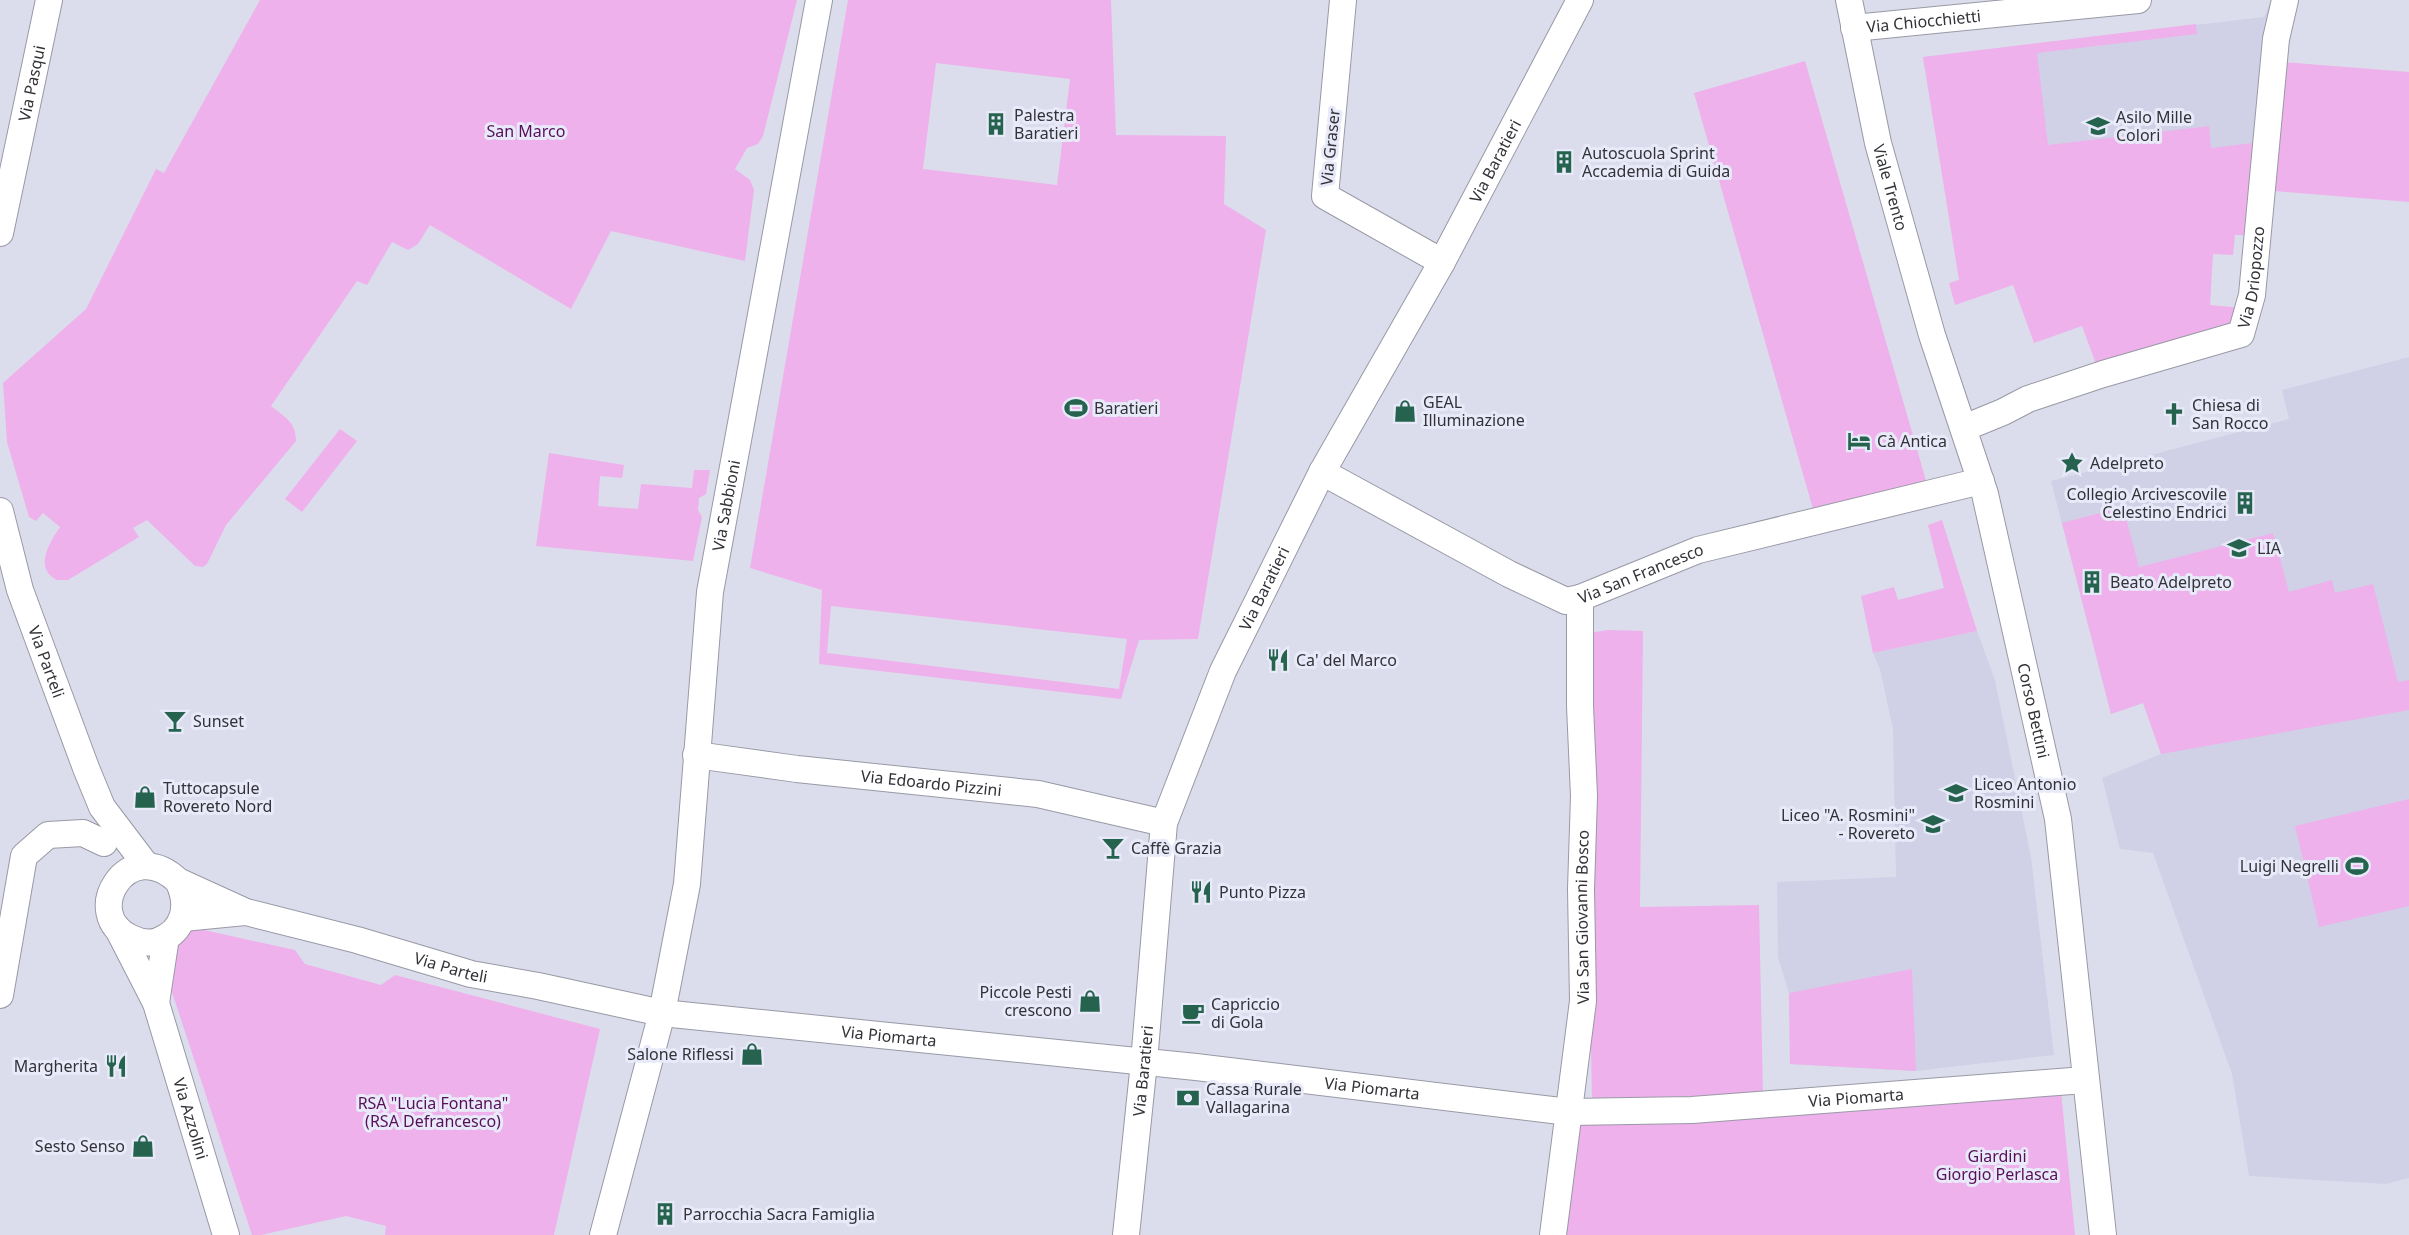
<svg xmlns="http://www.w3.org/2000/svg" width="2409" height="1235" font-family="'Noto Sans',sans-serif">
	<rect width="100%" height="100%" fill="#dcddec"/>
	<path fill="#d0d1e6" d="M 2271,0 L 2283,0 L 2256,189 L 1955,251 L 1923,57 L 2264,17 Z
		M 2409,357 L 2409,1178 L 2386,1184 L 2249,1176 L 2232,1074 L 2153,853 L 2120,849 L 2102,778 L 2161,754 L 2143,703 L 2111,714 L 2051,481 L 2289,419 L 2282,390 Z
		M 1977,631 L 1995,680 L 2031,857 L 2054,1055 L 1916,1071 L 1790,1064 L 1789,993 L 1778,957 L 1777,882 L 1896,877 L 1893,729 L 1880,669 L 1873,653 Z"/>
	<path fill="#eeb1eb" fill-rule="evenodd" d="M 260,0 L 797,0 L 763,136 L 758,144 L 747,148 L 735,169 L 750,180 L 754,190 L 745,261 L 611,231 L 571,309 L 430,225 L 418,244 L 408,250 L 392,242 L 367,285 L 357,281 L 271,406 C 284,417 296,421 296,441 L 226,525 L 207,564 L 203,567 L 195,566 L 147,520 L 133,528 L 139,537 L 68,580 L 57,580 C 33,568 50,542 60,527 L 43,513 L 36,521 L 29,517 L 7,442 L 3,383 L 86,309 L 156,169 L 164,173 Z
		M 848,0 L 1111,0 L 1116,135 L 1226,136 L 1224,204 L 1266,230 L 1198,639 L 1139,640 L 1121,699 L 819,664 L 822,590 L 750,568 ZM 936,63 L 1070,79 L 1057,185 L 923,169 ZM 831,606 L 1127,639 L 1119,689 L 827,653 Z
		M 2196,24 L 2197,34 L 2037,53 L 2048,145 L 2209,126 L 2211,148 L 2261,142 L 2250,235 L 2235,235 L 2233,255 L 2213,254 L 2210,305 L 2243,308 L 2237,330 L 2096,364 L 2082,326 L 2034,343 L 2013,285 L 1955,305 L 1949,283 L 1959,280 L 1923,57 Z
		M 1805,61 L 1927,484 L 1815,516 L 1694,93 Z
		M 2284,62 L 2409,72 L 2409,202 L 2274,191 Z
		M 340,429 L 357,441 L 302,512 L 285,499 Z
		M 549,453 L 624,465 L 622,478 L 600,476 L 598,506 L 638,509 L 641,484 L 692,488 L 694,470 L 710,470 L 706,494 L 699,498 L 698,510 L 702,517 L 693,561 L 536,546 Z
		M 2123,507 L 2139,567 L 2273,533 L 2289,592 L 2332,580 L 2335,593 L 2373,584 L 2398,682 L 2409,680 L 2409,710 L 2161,754 L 2143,703 L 2111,714 L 2062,523 Z
		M 1942,520 L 1977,631 L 1873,653 L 1861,596 L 1894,587 L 1898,600 L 1944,588 L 1928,525 Z
		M 1608,630 L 1643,631 L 1640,907 L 1759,905 L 1763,1095 L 1592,1098 L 1587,850 L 1589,633 Z
		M 2409,799 L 2409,906 L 2319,927 L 2295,826 Z
		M 195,928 L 295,950 L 305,964 L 381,985 L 395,975 L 600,1029 L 554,1235 L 385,1235 L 386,1226 L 346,1216 L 261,1235 L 252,1235 L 164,968 L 179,932 Z
		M 1912,969 L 1916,1071 L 1790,1064 L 1789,993 Z
		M 2061,1091 L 2075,1235 L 1559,1235 L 1576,1123 Z"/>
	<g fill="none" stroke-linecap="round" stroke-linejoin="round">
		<g stroke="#9899a6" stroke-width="28">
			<g id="street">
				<path d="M 1343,0 L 1325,196 L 1442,262"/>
				<path id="s1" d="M 1849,0 L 1878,143 L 1932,335 L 1985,494 L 2058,819 L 2103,1235"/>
				<path id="s2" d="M 1854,28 L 2138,0"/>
				<path id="s3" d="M 0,233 L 49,0"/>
				<path id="s4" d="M 1964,428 L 2003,412 L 2028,399 L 2103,374 L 2241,334 L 2252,295 L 2276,39 L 2285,0"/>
				<path id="s5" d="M 1322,472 L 1509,574 L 1566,601 L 1580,598 L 1698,550 L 1981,481"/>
				<path id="s6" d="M 0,511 L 20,590 L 86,768 L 102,807 L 146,865"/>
				<path id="s7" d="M 696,755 L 797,769 L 1038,794 L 1164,823"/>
				<path id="s8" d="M 178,881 C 190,905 185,931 158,941 C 149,944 139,942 131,938 C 79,915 128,833 178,881 L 246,912 L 357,940 L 471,974 L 538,986 L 662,1013 L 1196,1067 L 1569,1112 L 1692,1110 L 2085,1080"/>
				<path d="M 183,918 L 245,912"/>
				<path id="s9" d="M 118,929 L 156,1003 L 226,1235"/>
				<path d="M 0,995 L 24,856 L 48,835 L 83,833 L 104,843"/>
				<path d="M 156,1003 L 166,937"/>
				<path id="s10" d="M 603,1235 L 662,1013 L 687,884 L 710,592 L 819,0"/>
				<path id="s11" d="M 1126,1235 L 1144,1062 L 1164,823 L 1223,671 L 1322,472 L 1442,262 L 1580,0"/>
				<path id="s12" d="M 1553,1235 L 1583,1001 L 1581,889 L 1584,796 L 1580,706 L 1580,598"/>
			</g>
		</g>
		<use href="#street" stroke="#fff" stroke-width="26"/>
	</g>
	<defs>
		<g id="building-bare" transform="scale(1.8)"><path d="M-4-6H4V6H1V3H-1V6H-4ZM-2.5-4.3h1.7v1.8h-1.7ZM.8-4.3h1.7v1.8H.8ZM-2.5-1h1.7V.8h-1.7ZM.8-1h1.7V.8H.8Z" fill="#25634f" stroke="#e9eaf9" stroke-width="2.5" paint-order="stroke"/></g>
		<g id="school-bare" transform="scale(1.8)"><path d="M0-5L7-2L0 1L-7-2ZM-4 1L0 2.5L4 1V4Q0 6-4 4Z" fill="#25634f" stroke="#e9eaf9" stroke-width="2.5" paint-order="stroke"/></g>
		<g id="stadium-bare" transform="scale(1.8)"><path d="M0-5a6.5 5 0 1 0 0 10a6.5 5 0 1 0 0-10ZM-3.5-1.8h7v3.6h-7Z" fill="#25634f" stroke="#e9eaf9" stroke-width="2.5" paint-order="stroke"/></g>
		<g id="shop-bare" transform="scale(1.8)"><path d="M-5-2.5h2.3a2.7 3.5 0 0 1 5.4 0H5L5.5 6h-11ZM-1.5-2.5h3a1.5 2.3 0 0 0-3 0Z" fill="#25634f" stroke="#e9eaf9" stroke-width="2.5" paint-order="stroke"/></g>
		<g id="church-bare" transform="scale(1.8)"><path d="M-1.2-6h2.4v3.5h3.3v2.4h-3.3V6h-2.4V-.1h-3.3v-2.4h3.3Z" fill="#25634f" stroke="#e9eaf9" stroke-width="2.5" paint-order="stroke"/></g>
		<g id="hotel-bare" transform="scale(1.8)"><path d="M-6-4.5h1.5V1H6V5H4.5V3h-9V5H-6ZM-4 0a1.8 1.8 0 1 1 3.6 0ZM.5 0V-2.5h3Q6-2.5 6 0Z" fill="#25634f" stroke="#e9eaf9" stroke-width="2.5" paint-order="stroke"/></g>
		<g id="sight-bare" transform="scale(1.8)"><path d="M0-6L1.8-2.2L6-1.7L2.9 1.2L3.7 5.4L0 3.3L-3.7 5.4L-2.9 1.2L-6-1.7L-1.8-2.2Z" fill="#25634f" stroke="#e9eaf9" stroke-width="2.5" paint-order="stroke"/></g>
		<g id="university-bare" transform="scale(1.8)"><path d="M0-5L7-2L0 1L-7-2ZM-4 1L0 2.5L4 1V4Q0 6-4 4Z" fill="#25634f" stroke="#e9eaf9" stroke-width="2.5" paint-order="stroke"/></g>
		<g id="restaurant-bare" transform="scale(1.8)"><path d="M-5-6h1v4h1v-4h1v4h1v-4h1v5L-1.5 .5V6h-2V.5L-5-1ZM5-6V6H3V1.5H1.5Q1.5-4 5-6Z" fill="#25634f" stroke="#e9eaf9" stroke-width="2.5" paint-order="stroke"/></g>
		<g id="bar-bare" transform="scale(1.8)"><path d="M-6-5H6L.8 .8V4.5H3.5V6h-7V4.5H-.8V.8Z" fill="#25634f" stroke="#e9eaf9" stroke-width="2.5" paint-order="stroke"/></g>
		<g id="cafe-bare" transform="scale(1.8)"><path d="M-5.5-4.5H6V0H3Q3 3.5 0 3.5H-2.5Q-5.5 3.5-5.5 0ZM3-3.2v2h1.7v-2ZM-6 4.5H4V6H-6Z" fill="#25634f" stroke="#e9eaf9" stroke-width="2.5" paint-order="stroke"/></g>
		<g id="bank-bare" transform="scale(1.8)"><path d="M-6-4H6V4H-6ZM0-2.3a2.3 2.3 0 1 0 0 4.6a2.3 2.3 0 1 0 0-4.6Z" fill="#25634f" stroke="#e9eaf9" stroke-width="2.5" paint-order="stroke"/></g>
	</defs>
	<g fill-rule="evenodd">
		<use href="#building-bare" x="996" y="124"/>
		<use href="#school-bare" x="2098" y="126"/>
		<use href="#building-bare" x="1564" y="162"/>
		<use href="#stadium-bare" x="1076" y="408"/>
		<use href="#shop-bare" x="1405" y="411"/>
		<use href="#church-bare" x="2174" y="414"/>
		<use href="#hotel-bare" x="1859" y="441"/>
		<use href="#sight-bare" x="2072" y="463"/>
		<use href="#building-bare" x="2245" y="503"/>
		<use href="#university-bare" x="2239" y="548"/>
		<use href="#building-bare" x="2092" y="582"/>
		<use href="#restaurant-bare" x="1278" y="660"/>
		<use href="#bar-bare" x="175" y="721"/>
		<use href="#school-bare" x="1956" y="793"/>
		<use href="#shop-bare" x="145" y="797"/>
		<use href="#school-bare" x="1933" y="824"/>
		<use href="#bar-bare" x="1113" y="848"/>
		<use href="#stadium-bare" x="2357" y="866"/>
		<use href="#restaurant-bare" x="1201" y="892"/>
		<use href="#shop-bare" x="1090" y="1001"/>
		<use href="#cafe-bare" x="1193" y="1013"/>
		<use href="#shop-bare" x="752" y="1054"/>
		<use href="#restaurant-bare" x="116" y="1066"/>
		<use href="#bank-bare" x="1188" y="1098"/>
		<use href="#shop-bare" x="143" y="1146"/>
		<use href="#building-bare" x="665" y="1214"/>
	</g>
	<g text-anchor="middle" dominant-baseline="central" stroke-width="6" stroke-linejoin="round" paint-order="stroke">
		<g font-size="16" fill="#323238" stroke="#e9eaf9">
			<text stroke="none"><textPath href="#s2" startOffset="70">Via Chiocchietti</textPath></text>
			<text stroke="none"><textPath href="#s3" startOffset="153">Via Pasqui</textPath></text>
			<text transform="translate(1330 147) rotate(-84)">Via Graser</text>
			<text stroke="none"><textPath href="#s11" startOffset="1155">Via Baratieri</textPath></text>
			<text stroke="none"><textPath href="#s1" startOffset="192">Viale Trento</textPath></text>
			<text stroke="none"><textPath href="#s4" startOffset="351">Via Driopozzo</textPath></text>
			<text stroke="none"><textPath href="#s10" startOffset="742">Via Sabbioni</textPath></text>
			<text stroke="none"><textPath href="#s5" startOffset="356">Via San Francesco</textPath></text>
			<text stroke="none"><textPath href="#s11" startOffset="669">Via Baratieri</textPath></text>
			<text stroke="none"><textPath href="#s6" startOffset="158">Via Parteli</textPath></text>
			<text stroke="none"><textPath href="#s1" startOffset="735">Corso Bettini</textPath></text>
			<text stroke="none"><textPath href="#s7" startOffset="237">Via Edoardo Pizzini</textPath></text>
			<text stroke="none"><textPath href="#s12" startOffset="320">Via San Giovanni Bosco</textPath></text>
			<text stroke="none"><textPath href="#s8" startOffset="525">Via Parteli</textPath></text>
			<text stroke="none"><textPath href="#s8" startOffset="969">Via Piomarta</textPath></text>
			<text stroke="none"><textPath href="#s11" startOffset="165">Via Baratieri</textPath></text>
			<text stroke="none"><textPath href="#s8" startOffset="1455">Via Piomarta</textPath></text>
			<text stroke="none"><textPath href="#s8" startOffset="1941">Via Piomarta</textPath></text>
			<text stroke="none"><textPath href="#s9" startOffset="204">Via Azzolini</textPath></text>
		</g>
		<g font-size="16" fill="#323238" stroke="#e9eaf9" text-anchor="start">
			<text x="1014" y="115">Palestra<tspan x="1014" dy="18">Baratieri</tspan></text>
			<text x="2116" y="117">Asilo Mille<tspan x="2116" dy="18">Colori</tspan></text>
			<text x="1582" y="153">Autoscuola Sprint<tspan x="1582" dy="18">Accademia di Guida</tspan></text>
			<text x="1423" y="402">GEAL<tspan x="1423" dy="18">Illuminazione</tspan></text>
			<text x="2192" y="405">Chiesa di<tspan x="2192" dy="18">San Rocco</tspan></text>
			<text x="1094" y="408">Baratieri</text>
			<text x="1877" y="441">Cà Antica</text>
			<text x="2090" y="463">Adelpreto</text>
			<text x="2227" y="494" text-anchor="end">Collegio Arcivescovile<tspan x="2227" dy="18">Celestino Endrici</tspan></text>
			<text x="2257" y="548">LIA</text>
			<text x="2110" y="582">Beato Adelpreto</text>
			<text x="1296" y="660">Ca' del Marco</text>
			<text x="193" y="721">Sunset</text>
			<text x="1974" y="784">Liceo Antonio<tspan x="1974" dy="18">Rosmini</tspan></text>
			<text x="163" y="788">Tuttocapsule<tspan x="163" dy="18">Rovereto Nord</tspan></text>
			<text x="1915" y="815" text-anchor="end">Liceo "A. Rosmini"<tspan x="1915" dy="18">- Rovereto</tspan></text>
			<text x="1131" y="848">Caffè Grazia</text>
			<text x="2339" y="866" text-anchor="end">Luigi Negrelli</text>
			<text x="1219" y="892">Punto Pizza</text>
			<text x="1072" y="992" text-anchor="end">Piccole Pesti<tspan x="1072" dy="18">crescono</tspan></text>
			<text x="1211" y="1004">Capriccio<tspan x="1211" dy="18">di Gola</tspan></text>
			<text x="734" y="1054" text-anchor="end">Salone Riflessi</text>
			<text x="98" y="1066" text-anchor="end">Margherita</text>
			<text x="1206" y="1089">Cassa Rurale<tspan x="1206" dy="18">Vallagarina</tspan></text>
			<text x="125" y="1146" text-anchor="end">Sesto Senso</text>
			<text x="683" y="1214">Parrocchia Sacra Famiglia</text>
		</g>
		<g font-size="16" fill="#580f58" stroke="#e9eaf9">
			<text x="526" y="131">San Marco</text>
			<text x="433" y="1103">RSA "Lucia Fontana"<tspan x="433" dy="18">(RSA Defrancesco)</tspan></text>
			<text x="1997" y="1156">Giardini<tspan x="1997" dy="18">Giorgio Perlasca</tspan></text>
		</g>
	</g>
</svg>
